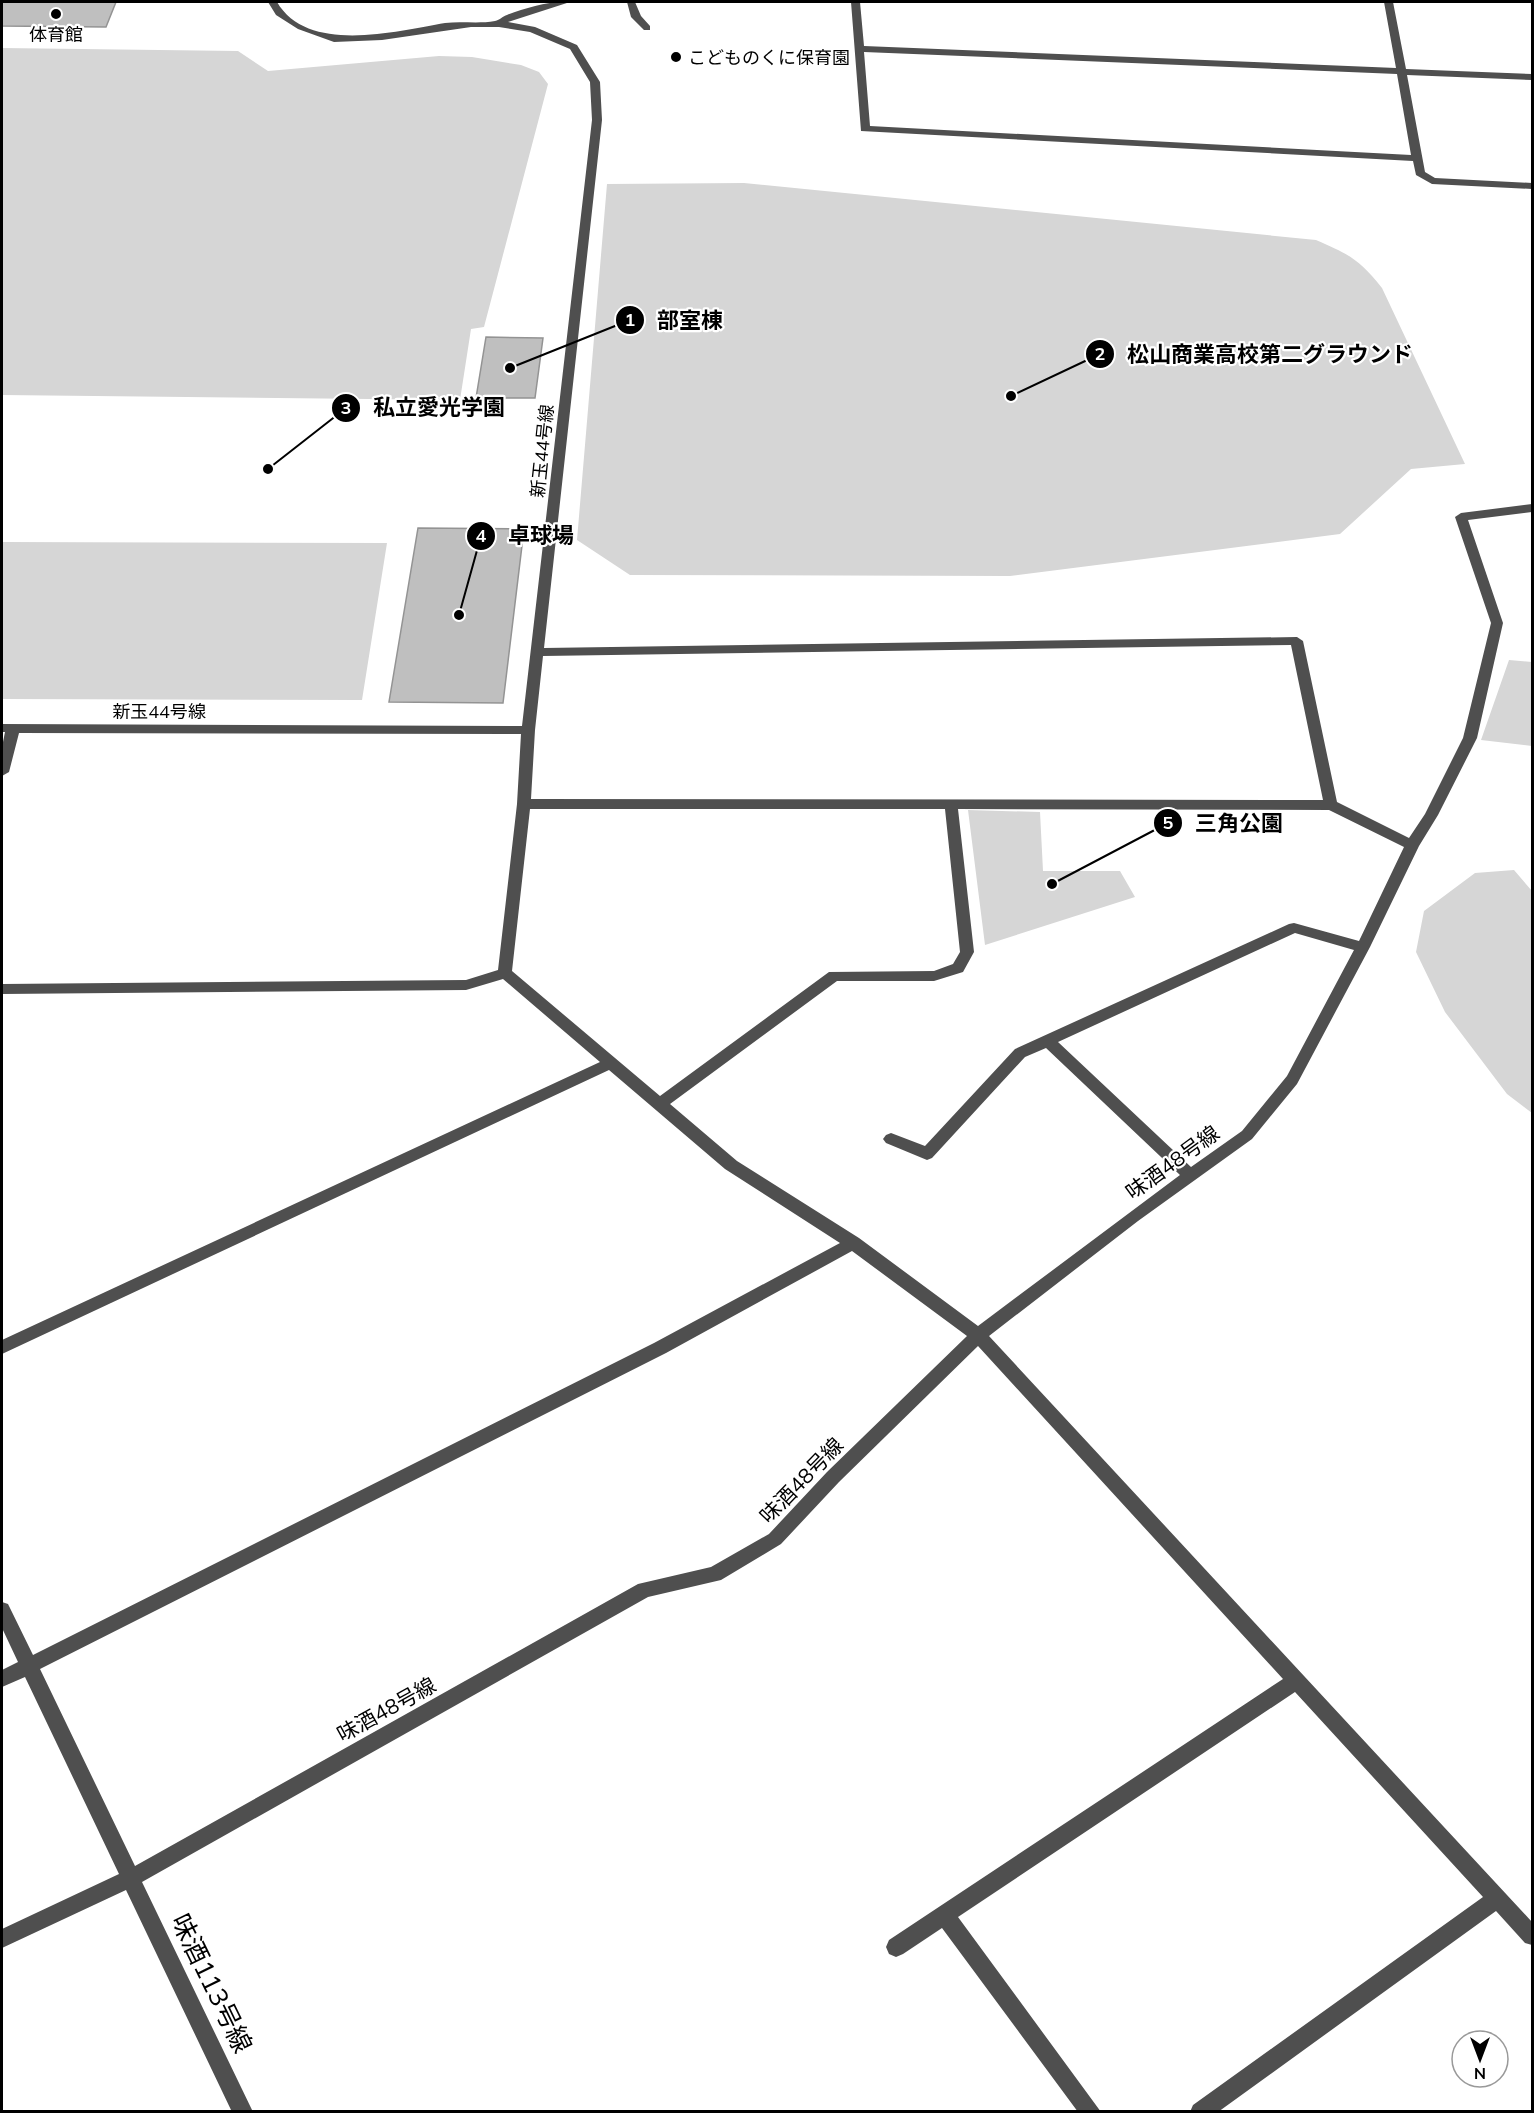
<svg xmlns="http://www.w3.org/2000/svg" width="1534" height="2113" font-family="Mulish,'Noto Sans JP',sans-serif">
	<rect width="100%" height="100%" fill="#fff"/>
	<path fill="#d6d6d6" d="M 2,48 L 238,51 L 268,71 L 439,56 L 472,57 L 521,65 L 539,72 L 548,84 L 484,327 L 471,329 L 460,400 L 2,395 Z
		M 744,183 L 1316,240 C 1350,255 1359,259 1382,288 L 1465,464 L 1411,469 L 1340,534 L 1010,576 L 630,575 L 577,540 L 607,184 Z
		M 2,542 L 387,543 L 362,700 L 2,699 Z
		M 1509,660 L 1532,662 L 1532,746 L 1481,740 Z
		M 968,810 L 1040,812 L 1043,871 L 1120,871 L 1135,897 L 985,945 Z
		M 1514,870 L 1532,891 L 1532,1113 L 1507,1094 L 1445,1012 L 1416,952 L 1424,911 L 1475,873 Z"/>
	<path fill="#bfbfbf" stroke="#939393" stroke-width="1.5" d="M 2,2 L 116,2 L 106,27 L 2,26 Z
		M 486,337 L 543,338 L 535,398 L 476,398 Z
		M 418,528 L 524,529 L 503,703 L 389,702 Z"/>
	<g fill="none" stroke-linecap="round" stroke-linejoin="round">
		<path fill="#4f4f4f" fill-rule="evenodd" d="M 268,2 L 277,2 C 308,55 397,31 445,23 C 461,21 479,24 495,21 C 500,20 503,16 507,15 C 525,8 551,0 570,2 L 508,22 L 535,27 L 577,45 L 600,82 L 602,120 L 544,648 L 1297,637 L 1303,641 L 1337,802 L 1409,838 L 1425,814 L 1463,738 L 1491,623 L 1455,517 L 1461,513 L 1532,504 L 1532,512 L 1468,520 L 1503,623 L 1477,738 L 1438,815 L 1419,846 L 1370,947 L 1297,1084 L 1252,1139 L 1138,1221 L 989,1336 L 1532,1922 L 1532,1945 L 1525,1943 L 1496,1911 L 1218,2112 L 1190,2112 L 1193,2105 L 1483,1897 L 1295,1692 L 958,1917 L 1101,2112 L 1078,2112 L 942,1928 L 903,1954 L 896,1957 L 889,1954 L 886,1947 L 889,1940 L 1283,1679 L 978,1346 L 839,1482 L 781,1544 L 721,1580 L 648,1597 L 142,1882 L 253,2112 L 232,2112 L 126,1890 L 2,1948 L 2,1929 L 119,1874 L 25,1677 L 2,1687 L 2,1670 L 18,1662 L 2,1628 L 2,1602 L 8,1604 L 33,1655 L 654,1343 L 840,1243 L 725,1169 L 609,1070 L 2,1354 L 2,1340 L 600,1062 L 503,979 L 466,990 L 2,994 L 2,984 L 466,980 L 498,970 L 517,804 L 521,734 L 19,733 L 9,772 L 2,776 L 2,747 L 5,732 L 2,732 L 2,724 L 522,726 L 592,120 L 590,82 L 570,49 L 530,32 L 499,27 L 471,27 L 382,40 L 334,42 L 298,29 L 276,15 ZM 1291,645 L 1323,800 L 531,799 L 535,730 L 543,656 ZM 530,809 L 945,809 L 960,952 L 953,964 L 934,971 L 829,972 L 660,1096 L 512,971 ZM 958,809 L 1329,810 L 1404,847 L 1359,941 L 1294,923 L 1289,924 L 1015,1049 L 925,1146 L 891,1133 L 886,1135 L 883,1139 L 886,1143 L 927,1160 L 932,1158 L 1025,1057 L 1046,1048 L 1180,1175 L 978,1326 L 859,1238 L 737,1161 L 670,1104 L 837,981 L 934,981 L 963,972 L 974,952 ZM 1295,933 L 1354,950 L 1287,1076 L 1242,1131 L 1191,1167 L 1058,1042 ZM 852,1251 L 967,1336 L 827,1472 L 769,1534 L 711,1567 L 638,1584 L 135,1866 L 40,1669 L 666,1353 Z
			M 627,2 L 635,2 L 641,16 L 650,26 L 650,30 L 644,30 L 631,17 Z
			M 851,2 L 860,2 L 864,46 L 1396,68 L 1384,2 L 1393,2 L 1406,69 L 1532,74 L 1532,80 L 1407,75 L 1425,172 L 1435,178 L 1532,183 L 1532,189 L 1432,184 L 1416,175 L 1413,161 L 861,131 ZM 864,52 L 1397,74 L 1411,155 L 870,126 Z"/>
	</g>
	<g fill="#000" stroke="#fff" stroke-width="2">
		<circle cx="56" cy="14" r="6"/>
		<circle cx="676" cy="57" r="6"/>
	</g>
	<g text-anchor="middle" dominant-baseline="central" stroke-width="4.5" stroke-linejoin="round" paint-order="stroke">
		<g font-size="18" fill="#000" stroke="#fff">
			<text x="56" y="34">体育館</text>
			<text x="688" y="57" text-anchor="start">こどものくに保育園</text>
		</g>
		<g font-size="18" fill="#000" stroke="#fff">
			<text transform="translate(542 451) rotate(-84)">新玉44号線</text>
			<text x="159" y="711">新玉44号線</text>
		</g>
		<g font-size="21" fill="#000" stroke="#fff">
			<text transform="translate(1172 1162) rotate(-36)">味酒48号線</text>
			<text transform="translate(801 1480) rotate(-46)">味酒48号線</text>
			<text transform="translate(386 1709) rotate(-29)">味酒48号線</text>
		</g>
		<g font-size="26" fill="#000" stroke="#fff">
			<text transform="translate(212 1983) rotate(64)">味酒113号線</text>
		</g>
	</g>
	<path fill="none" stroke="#000" stroke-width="2" d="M510 368L630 320M1011 396L1100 354M268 469L346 408M459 615L481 536M1052 884L1168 823"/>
	<g fill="#000" stroke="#fff" stroke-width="2">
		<circle cx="510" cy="368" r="6"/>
		<circle cx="1011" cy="396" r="6"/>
		<circle cx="268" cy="469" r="6"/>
		<circle cx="459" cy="615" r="6"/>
		<circle cx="1052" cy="884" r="6"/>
		<circle cx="630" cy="320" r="15"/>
		<circle cx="1100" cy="354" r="15"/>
		<circle cx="346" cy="408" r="15"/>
		<circle cx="481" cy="536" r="15"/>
		<circle cx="1168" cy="823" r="15"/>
	</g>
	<g font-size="18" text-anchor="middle" font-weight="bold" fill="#fff">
		<text x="630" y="326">1</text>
		<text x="1100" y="360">2</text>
		<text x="346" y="414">3</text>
		<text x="481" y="542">4</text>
		<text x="1168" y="829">5</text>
	</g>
	<g font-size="22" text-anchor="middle" font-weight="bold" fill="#000" stroke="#fff" stroke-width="4.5" stroke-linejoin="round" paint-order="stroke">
		<text x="690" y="328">部室棟</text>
		<text x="1270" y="362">松山商業高校第二グラウンド</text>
		<text x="439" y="415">私立愛光学園</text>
		<text x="541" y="543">卓球場</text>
		<text x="1239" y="831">三角公園</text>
	</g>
	<rect width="1534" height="2113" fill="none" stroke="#000000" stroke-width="6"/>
	<g transform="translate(1480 2059) rotate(180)"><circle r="28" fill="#ffffff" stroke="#999999" stroke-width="1.5"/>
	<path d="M0-4.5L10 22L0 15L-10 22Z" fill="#000000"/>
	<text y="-9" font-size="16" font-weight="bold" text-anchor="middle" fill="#000000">N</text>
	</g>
</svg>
